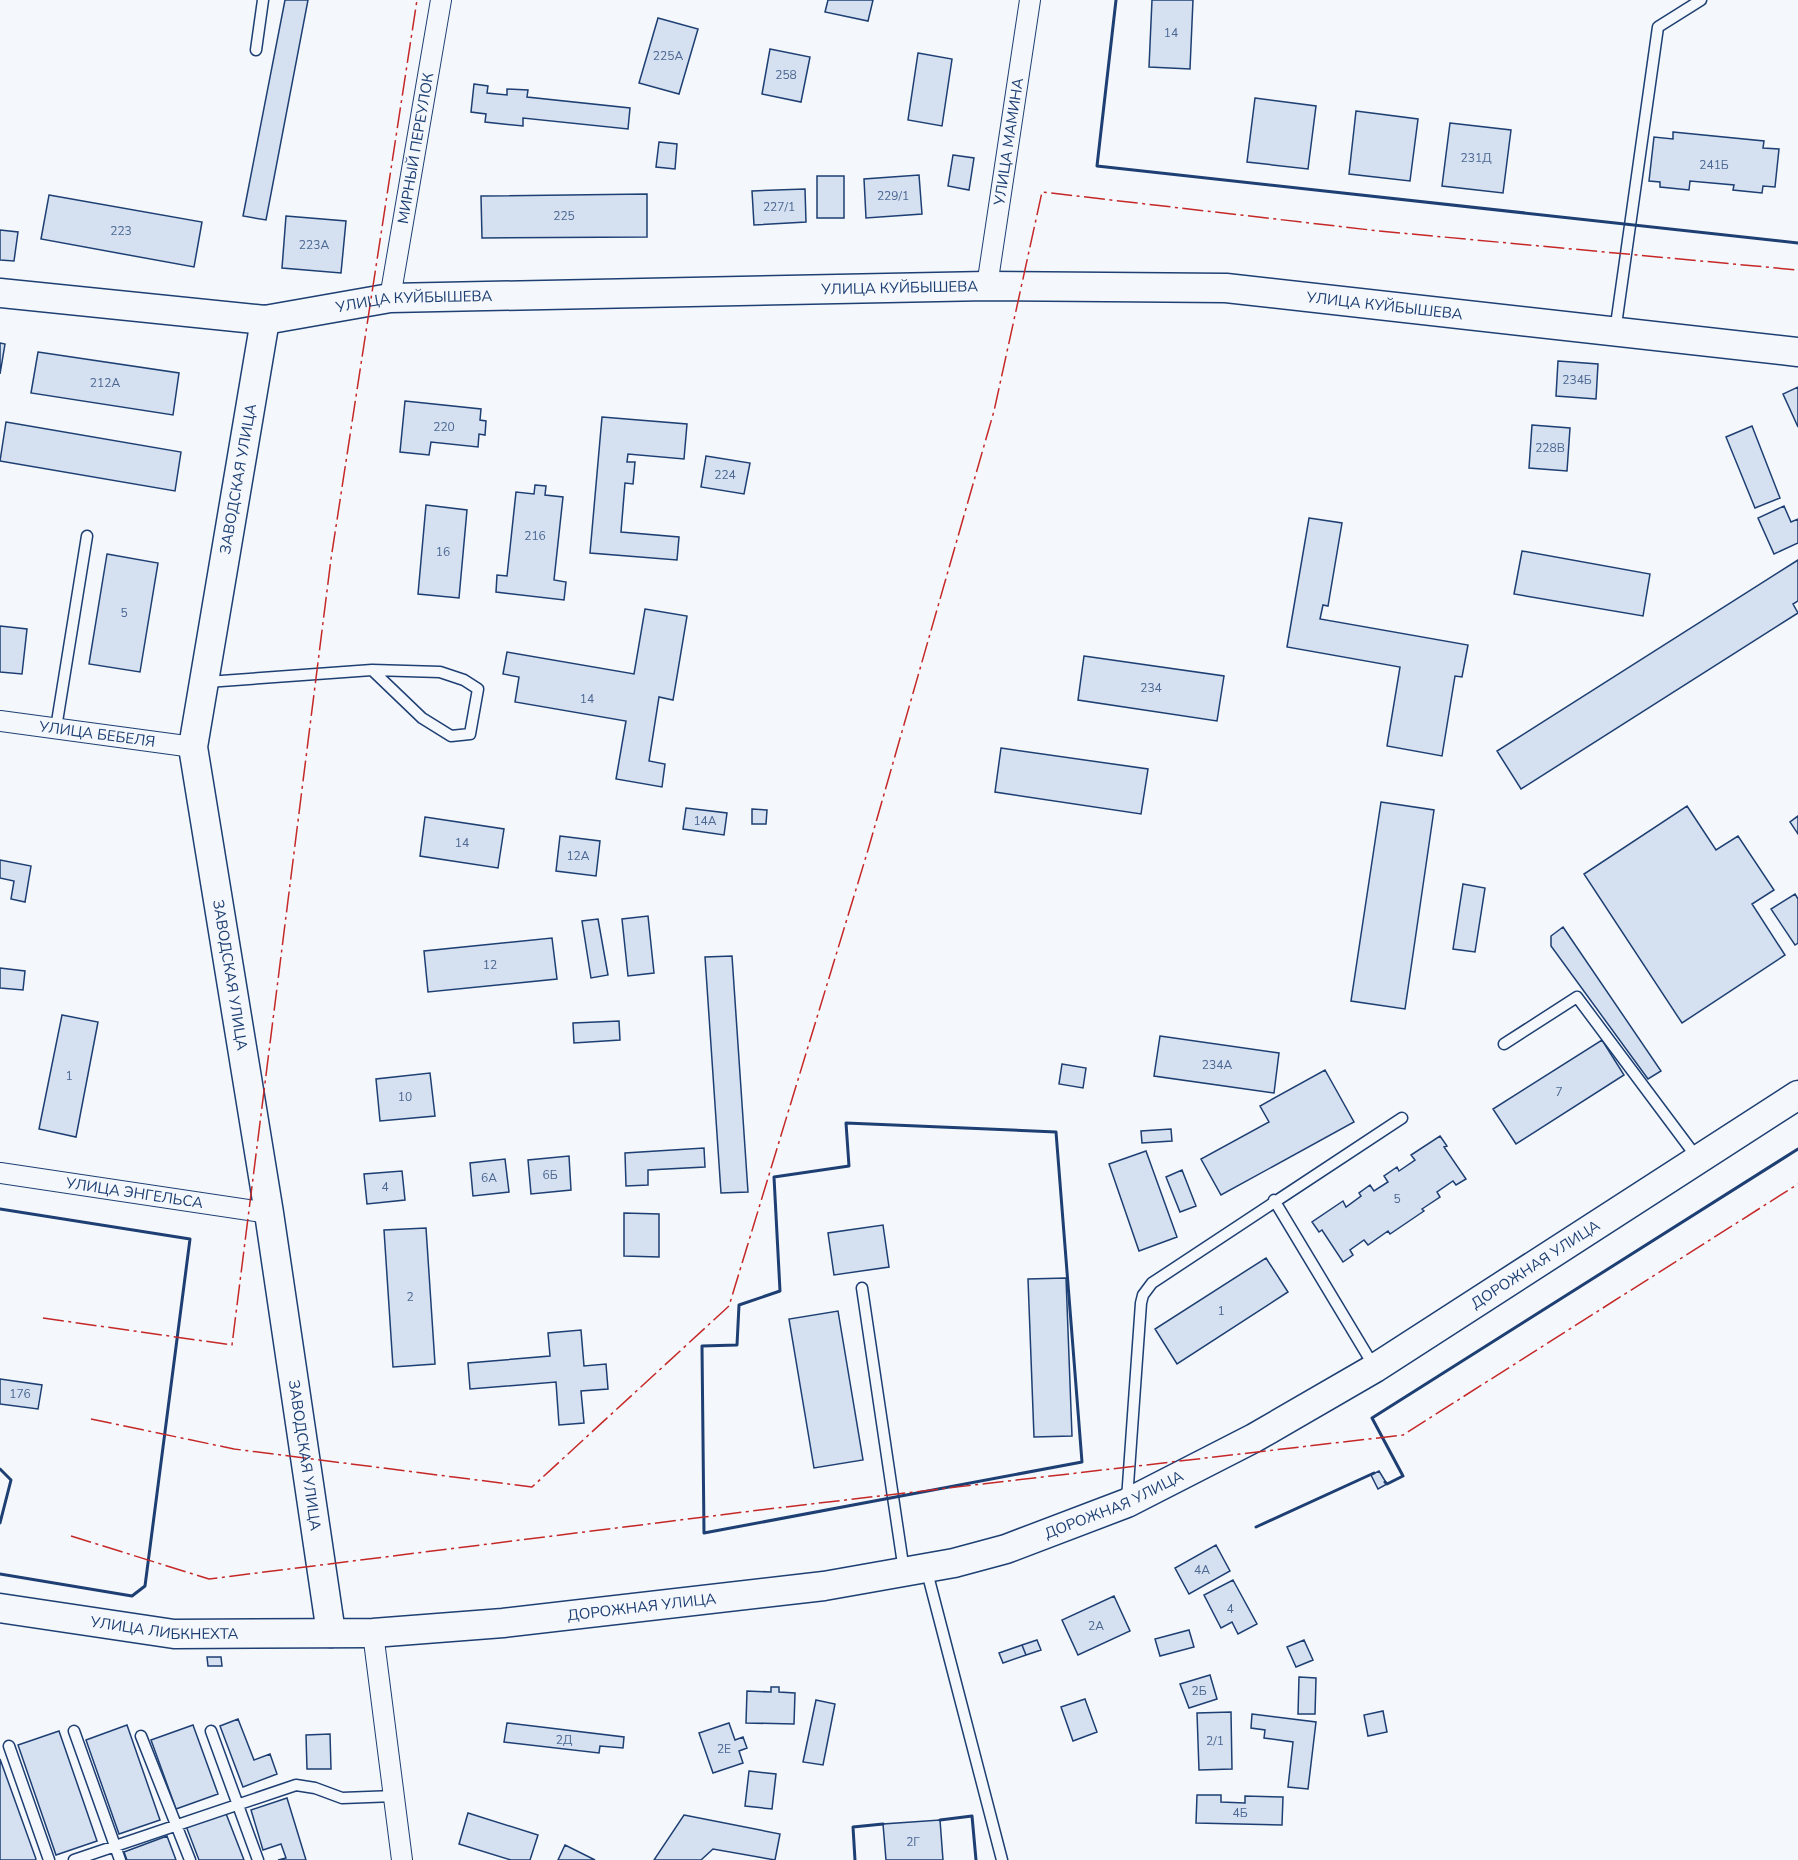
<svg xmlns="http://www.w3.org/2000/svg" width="1798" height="1860" font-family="'Nunito Sans',sans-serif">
	<rect width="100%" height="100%" fill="#f4f7fb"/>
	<path fill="#d5e0f0" stroke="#1d3f73" stroke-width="1.5" d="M 285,0 L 308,0 L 266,220 L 243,216 Z
		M 828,0 L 873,0 L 868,21 L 825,12 Z
		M 1152,0 L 1193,0 L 1190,69 L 1149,67 Z
		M 658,18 L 698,29 L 679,94 L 639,83 Z
		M 770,49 L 810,57 L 801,102 L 762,94 Z
		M 918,53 L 952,59 L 942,126 L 908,120 Z
		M 474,84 L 488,86 L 487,93 L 507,95 L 507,89 L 528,90 L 527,97 L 630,108 L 628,129 L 523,118 L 523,126 L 485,122 L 486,114 L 471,112 Z
		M 1255,98 L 1316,106 L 1308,169 L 1247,162 Z
		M 1356,111 L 1418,119 L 1410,181 L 1349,174 Z
		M 1450,123 L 1511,130 L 1503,193 L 1442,186 Z
		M 1673,132 L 1764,141 L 1763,148 L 1779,149 L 1775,187 L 1763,186 L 1762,193 L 1733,190 L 1734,185 L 1690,181 L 1689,190 L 1660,187 L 1660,182 L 1649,181 L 1654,137 L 1673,139 Z
		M 659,142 L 677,144 L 675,169 L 656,167 Z
		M 953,155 L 974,158 L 969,190 L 948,186 Z
		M 919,175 L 922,214 L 866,218 L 864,179 Z
		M 817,176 L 844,176 L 844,218 L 817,218 Z
		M 805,189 L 806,222 L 754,225 L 752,191 Z
		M 647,194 L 647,237 L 482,238 L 481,196 Z
		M 49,195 L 202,222 L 194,267 L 41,239 Z
		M 286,216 L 346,221 L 341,273 L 282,268 Z
		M 0,230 L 18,232 L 14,261 L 0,260 Z
		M 0,343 L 5,344 L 0,374 Z
		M 38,352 L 179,373 L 173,415 L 31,393 Z
		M 1558,361 L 1598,364 L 1596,399 L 1556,396 Z
		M 1798,387 L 1798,427 L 1783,394 Z
		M 405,401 L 481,409 L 480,420 L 486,421 L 485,435 L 479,434 L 478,447 L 431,442 L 429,455 L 400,452 Z
		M 602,417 L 687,424 L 684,459 L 628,454 L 627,462 L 635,462 L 633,484 L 625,483 L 621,532 L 679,537 L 677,560 L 590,553 Z
		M 6,422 L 181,452 L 175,491 L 0,461 Z
		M 1532,425 L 1570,428 L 1567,471 L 1529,468 Z
		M 1752,426 L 1780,498 L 1755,508 L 1726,437 Z
		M 706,456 L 750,463 L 744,494 L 701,487 Z
		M 535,485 L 546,486 L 545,495 L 563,497 L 554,580 L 566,582 L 564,600 L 496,592 L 497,575 L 507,576 L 516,492 L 534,494 Z
		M 426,505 L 467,510 L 459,598 L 418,594 Z
		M 1784,506 L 1791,522 L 1798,519 L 1798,543 L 1774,554 L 1758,518 Z
		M 1309,518 L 1342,523 L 1328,606 L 1323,605 L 1320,619 L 1468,645 L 1462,677 L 1455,676 L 1442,756 L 1387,746 L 1400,667 L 1287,647 Z
		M 1522,551 L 1650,574 L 1643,616 L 1514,594 Z
		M 107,554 L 158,563 L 140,672 L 89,664 Z
		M 1798,560 L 1798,601 L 1793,604 L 1798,613 L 1521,789 L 1497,751 Z
		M 645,609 L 687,616 L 673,700 L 659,697 L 649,761 L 665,764 L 662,787 L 616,779 L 626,721 L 515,702 L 519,677 L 503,674 L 507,652 L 634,674 Z
		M 0,626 L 27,629 L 22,674 L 0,672 Z
		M 1084,656 L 1224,676 L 1217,721 L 1078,700 Z
		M 1001,748 L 1148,769 L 1141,814 L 995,792 Z
		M 1381,802 L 1434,810 L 1405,1009 L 1351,1001 Z
		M 1687,806 L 1716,850 L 1738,836 L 1774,890 L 1752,904 L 1785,955 L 1682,1023 L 1584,874 Z
		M 686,808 L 727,813 L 724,835 L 683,829 Z
		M 752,809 L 767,810 L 766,824 L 752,824 Z
		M 1798,816 L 1798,834 L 1790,822 Z
		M 425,817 L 504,829 L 498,868 L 420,856 Z
		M 560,836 L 600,841 L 596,876 L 556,871 Z
		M 0,860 L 31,866 L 25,902 L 11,899 L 14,881 L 0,878 Z
		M 1463,884 L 1485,888 L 1475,952 L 1453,949 Z
		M 1795,894 L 1798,899 L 1798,943 L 1795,945 L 1771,909 Z
		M 648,916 L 654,973 L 628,976 L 622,919 Z
		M 598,919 L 608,975 L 591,978 L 582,921 Z
		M 1563,927 L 1661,1071 L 1648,1079 L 1551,946 L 1551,936 Z
		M 552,938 L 557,979 L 428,992 L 424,951 Z
		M 732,956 L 748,1192 L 721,1193 L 705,957 Z
		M 0,968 L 25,971 L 23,990 L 0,988 Z
		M 62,1015 L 98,1022 L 76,1137 L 39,1129 Z
		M 619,1021 L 620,1040 L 574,1043 L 573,1023 Z
		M 1160,1036 L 1279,1053 L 1274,1093 L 1154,1076 Z
		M 1602,1040 L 1624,1075 L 1516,1144 L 1493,1109 Z
		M 1062,1064 L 1086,1068 L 1083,1088 L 1059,1084 Z
		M 1325,1070 L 1354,1122 L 1221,1195 L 1201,1159 L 1269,1122 L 1260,1106 Z
		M 430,1073 L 435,1116 L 380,1121 L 376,1079 Z
		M 1171,1129 L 1172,1141 L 1142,1143 L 1141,1131 Z
		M 1440,1136 L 1447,1146 L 1444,1147 L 1466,1179 L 1456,1185 L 1453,1181 L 1437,1192 L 1440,1197 L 1422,1209 L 1424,1211 L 1390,1234 L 1388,1231 L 1368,1245 L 1364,1240 L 1350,1250 L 1353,1255 L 1343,1262 L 1322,1230 L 1319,1232 L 1312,1222 L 1343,1201 L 1346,1207 L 1361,1196 L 1359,1193 L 1370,1185 L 1374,1191 L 1388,1182 L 1384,1176 L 1397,1167 L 1399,1171 L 1415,1160 L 1411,1155 Z
		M 704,1148 L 705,1167 L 648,1170 L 648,1185 L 626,1186 L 625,1153 Z
		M 1146,1151 L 1177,1237 L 1139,1251 L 1109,1164 Z
		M 569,1156 L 571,1190 L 531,1194 L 528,1160 Z
		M 505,1159 L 509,1192 L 473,1196 L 470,1163 Z
		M 1182,1170 L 1196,1206 L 1180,1212 L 1166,1177 Z
		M 402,1171 L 405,1200 L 367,1204 L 364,1174 Z
		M 624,1213 L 659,1214 L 659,1257 L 624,1256 Z
		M 883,1225 L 889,1267 L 834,1275 L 828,1233 Z
		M 426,1228 L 435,1364 L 393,1367 L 384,1230 Z
		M 1266,1258 L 1288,1292 L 1177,1364 L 1155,1329 Z
		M 1066,1278 L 1072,1436 L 1034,1437 L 1028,1279 Z
		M 838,1311 L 863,1460 L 814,1468 L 789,1319 Z
		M 581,1330 L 584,1366 L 606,1364 L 608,1389 L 581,1391 L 584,1423 L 559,1425 L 556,1382 L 470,1389 L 468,1363 L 550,1356 L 548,1333 Z
		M 0,1379 L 42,1385 L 38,1409 L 0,1404 Z
		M 1379,1471 L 1387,1484 L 1378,1489 L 1371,1475 Z
		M 1216,1545 L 1230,1571 L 1189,1594 L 1175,1568 Z
		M 1233,1580 L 1257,1624 L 1238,1634 L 1232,1622 L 1221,1628 L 1204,1595 Z
		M 1114,1596 L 1130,1631 L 1078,1655 L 1062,1620 Z
		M 1189,1630 L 1194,1647 L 1160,1656 L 1155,1639 Z
		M 1037,1640 L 1041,1650 L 1026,1655 L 1022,1645 Z
		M 1304,1640 L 1313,1660 L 1296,1667 L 1287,1647 Z
		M 1022,1645 L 1026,1655 L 1003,1663 L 999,1653 Z
		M 207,1657 L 221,1657 L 222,1666 L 208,1666 Z
		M 1210,1675 L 1217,1699 L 1189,1708 L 1180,1684 Z
		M 1299,1677 L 1316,1678 L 1315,1714 L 1298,1714 Z
		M 771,1687 L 779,1687 L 779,1692 L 795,1693 L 794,1724 L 746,1723 L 747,1691 L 771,1692 Z
		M 1085,1699 L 1097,1732 L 1073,1741 L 1061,1707 Z
		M 816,1700 L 835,1704 L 823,1765 L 803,1762 Z
		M 1383,1711 L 1387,1732 L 1368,1736 L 1364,1715 Z
		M 1231,1712 L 1232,1769 L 1199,1770 L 1197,1713 Z
		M 1252,1714 L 1316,1722 L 1308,1789 L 1288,1787 L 1293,1742 L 1264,1738 L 1265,1730 L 1251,1728 Z
		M 238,1719 L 254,1760 L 270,1754 L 277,1774 L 243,1787 L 220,1726 Z
		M 507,1723 L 624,1737 L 623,1748 L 600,1746 L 599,1753 L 504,1742 Z
		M 729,1723 L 735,1740 L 743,1737 L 747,1748 L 739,1751 L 743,1763 L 713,1773 L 699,1733 Z
		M 127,1725 L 160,1820 L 119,1834 L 86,1740 Z
		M 193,1725 L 218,1794 L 176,1809 L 151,1740 Z
		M 59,1731 L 97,1841 L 56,1855 L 18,1745 Z
		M 330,1734 L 331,1769 L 307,1769 L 306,1735 Z
		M 0,1759 L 36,1859 L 35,1860 L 0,1860 Z
		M 749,1771 L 776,1774 L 772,1809 L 745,1806 Z
		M 1197,1795 L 1221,1795 L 1221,1802 L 1245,1803 L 1245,1796 L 1283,1797 L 1282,1825 L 1196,1823 Z
		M 287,1798 L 306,1860 L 278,1860 L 286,1858 L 281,1844 L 263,1850 L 251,1810 Z
		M 225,1811 L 244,1860 L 199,1860 L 186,1826 Z
		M 468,1813 L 538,1835 L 530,1860 L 511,1860 L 459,1844 Z
		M 684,1815 L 780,1834 L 775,1860 L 713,1849 L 701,1860 L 654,1860 Z
		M 940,1820 L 943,1860 L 886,1860 L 883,1824 Z
		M 167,1836 L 176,1860 L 127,1860 L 124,1852 Z
		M 565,1845 L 595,1860 L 558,1860 Z"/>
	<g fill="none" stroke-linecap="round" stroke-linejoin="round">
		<g stroke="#1d3f73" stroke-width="13">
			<path id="lane" d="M 256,50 L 263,0
				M 1615,332 L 1658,27 L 1701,0
				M 207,682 L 372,670 L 440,672 L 464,680 L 478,689 L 470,734 L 451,736 L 422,718 L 372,670
				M 56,728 L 87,536
				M 1504,1044 L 1577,997 L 1698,1159
				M 1274,1200 L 1375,1368
				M 862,1288 L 904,1571
				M 1127,1499 L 1141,1303 L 1143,1295 L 1152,1283 L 1402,1118
				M 926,1568 L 1002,1860
				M 74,1731 L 120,1860
				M 211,1731 L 258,1860
				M 141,1736 L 190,1860
				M 9,1746 L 49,1860
				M 74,1860 L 296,1785 L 315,1788 L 342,1798 L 395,1796"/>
		</g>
		<g stroke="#1d3f73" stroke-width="22">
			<g id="street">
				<path id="s1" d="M 987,286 L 1030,0"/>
				<path id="s2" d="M 390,298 L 441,0"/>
				<path id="s3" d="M 0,721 L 193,747"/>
				<path id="s4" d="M 0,1173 L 269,1213"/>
				<path d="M 373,1633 L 402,1860"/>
			</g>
		</g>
		<g stroke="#1d3f73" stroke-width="31">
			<g id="secondary">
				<path id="s5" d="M 0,293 L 265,320 L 390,298 L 987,286 L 1226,288 L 1798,352"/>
				<path id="s6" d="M 265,320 L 193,747 L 269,1213 L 331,1633"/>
				<path id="s7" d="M 0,1608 L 174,1634 L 373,1633 L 503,1623 L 824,1586 L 954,1563 L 1006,1549 L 1127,1503 L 1254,1438 L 1375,1368 L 1798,1095"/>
			</g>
		</g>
		<use href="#lane" stroke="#f4f7fb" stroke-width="10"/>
		<use href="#street" stroke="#f4f7fb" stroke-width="20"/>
		<use href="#secondary" stroke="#f4f7fb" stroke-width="28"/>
		<path stroke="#1d3f73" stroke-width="3" d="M 1116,0 L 1097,166 L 1798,243
			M 846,1123 L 1056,1132 L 1082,1462 L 704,1533 L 702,1346 L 737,1345 L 739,1305 L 780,1291 L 774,1177 L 849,1166 Z
			M 0,1209 L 190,1239 L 145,1586 L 132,1596 L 0,1574
			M 0,1469 L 11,1480 L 0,1523
			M 1385,1482 L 1387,1484 L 1403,1476 L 1372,1418 L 1798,1149
			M 1256,1527 L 1374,1473
			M 940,1820 L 972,1816 L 976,1860
			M 855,1860 L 853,1827 L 883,1824"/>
		<path stroke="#c62828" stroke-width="1.5" stroke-dasharray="21 4.5 3 4.5" stroke-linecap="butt" d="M 43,1318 L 232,1345 L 331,559 L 417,0
			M 91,1419 L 234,1449 L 532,1487 L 729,1306 L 868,850 L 994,411 L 1042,192 L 1379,231 L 1798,270
			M 71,1536 L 209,1579 L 768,1509 L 1403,1435 L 1798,1184"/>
	</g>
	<g text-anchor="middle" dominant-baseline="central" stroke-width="4.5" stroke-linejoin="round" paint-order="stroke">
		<g font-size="12" fill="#4b6792">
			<text x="1171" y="33">14</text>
			<text x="668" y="56">225А</text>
			<text x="786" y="75">258</text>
			<text x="1476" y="158">231Д</text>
			<text x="1714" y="165">241Б</text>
			<text x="893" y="196">229/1</text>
			<text x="779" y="207">227/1</text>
			<text x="564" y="216">225</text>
			<text x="121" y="231">223</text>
			<text x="314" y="245">223А</text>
			<text x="1577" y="380">234Б</text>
			<text x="105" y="383">212А</text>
			<text x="444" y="427">220</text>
			<text x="1550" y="448">228В</text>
			<text x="725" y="475">224</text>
			<text x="535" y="536">216</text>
			<text x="443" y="552">16</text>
			<text x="124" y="613">5</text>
			<text x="1151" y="688">234</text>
			<text x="587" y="699">14</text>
			<text x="705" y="821">14А</text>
			<text x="462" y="843">14</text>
			<text x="578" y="856">12А</text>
			<text x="490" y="965">12</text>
			<text x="1217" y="1065">234А</text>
			<text x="69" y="1076">1</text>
			<text x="1559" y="1092">7</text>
			<text x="405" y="1097">10</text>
			<text x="550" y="1175">6Б</text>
			<text x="489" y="1178">6А</text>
			<text x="385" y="1187">4</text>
			<text x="1397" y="1199">5</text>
			<text x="410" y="1297">2</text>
			<text x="1221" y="1311">1</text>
			<text x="20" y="1394">176</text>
			<text x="1202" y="1570">4А</text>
			<text x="1230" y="1609">4</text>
			<text x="1096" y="1626">2А</text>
			<text x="1199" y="1691">2Б</text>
			<text x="564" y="1740">2Д</text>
			<text x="1215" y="1741">2/1</text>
			<text x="724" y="1749">2Е</text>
			<text x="1240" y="1813">4Б</text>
			<text x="913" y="1842">2Г</text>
		</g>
		<g font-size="15" fill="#1d3f73" stroke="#f4f7fb">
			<text stroke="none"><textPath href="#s1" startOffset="146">УЛИЦА МАМИНА</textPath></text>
			<text stroke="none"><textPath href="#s2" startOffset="152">МИРНЫЙ ПЕРЕУЛОК</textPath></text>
			<text stroke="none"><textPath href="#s5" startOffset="903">УЛИЦА КУЙБЫШЕВА</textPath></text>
			<text stroke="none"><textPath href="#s5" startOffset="417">УЛИЦА КУЙБЫШЕВА</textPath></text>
			<text stroke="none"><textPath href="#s5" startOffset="1389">УЛИЦА КУЙБЫШЕВА</textPath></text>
			<text transform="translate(238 479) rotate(-80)">ЗАВОДСКАЯ УЛИЦА</text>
			<text stroke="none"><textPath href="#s3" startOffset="98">УЛИЦА БЕБЕЛЯ</textPath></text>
			<text stroke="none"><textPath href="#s6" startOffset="664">ЗАВОДСКАЯ УЛИЦА</textPath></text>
			<text stroke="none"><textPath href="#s4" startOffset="136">УЛИЦА ЭНГЕЛЬСА</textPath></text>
			<text stroke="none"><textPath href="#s7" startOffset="1617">ДОРОЖНАЯ УЛИЦА</textPath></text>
			<text stroke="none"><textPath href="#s6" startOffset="1150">ЗАВОДСКАЯ УЛИЦА</textPath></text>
			<text stroke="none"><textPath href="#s7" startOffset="1131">ДОРОЖНАЯ УЛИЦА</textPath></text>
			<text stroke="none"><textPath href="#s7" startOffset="645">ДОРОЖНАЯ УЛИЦА</textPath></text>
			<text stroke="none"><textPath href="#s7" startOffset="166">УЛИЦА ЛИБКНЕХТА</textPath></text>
		</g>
	</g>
</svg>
